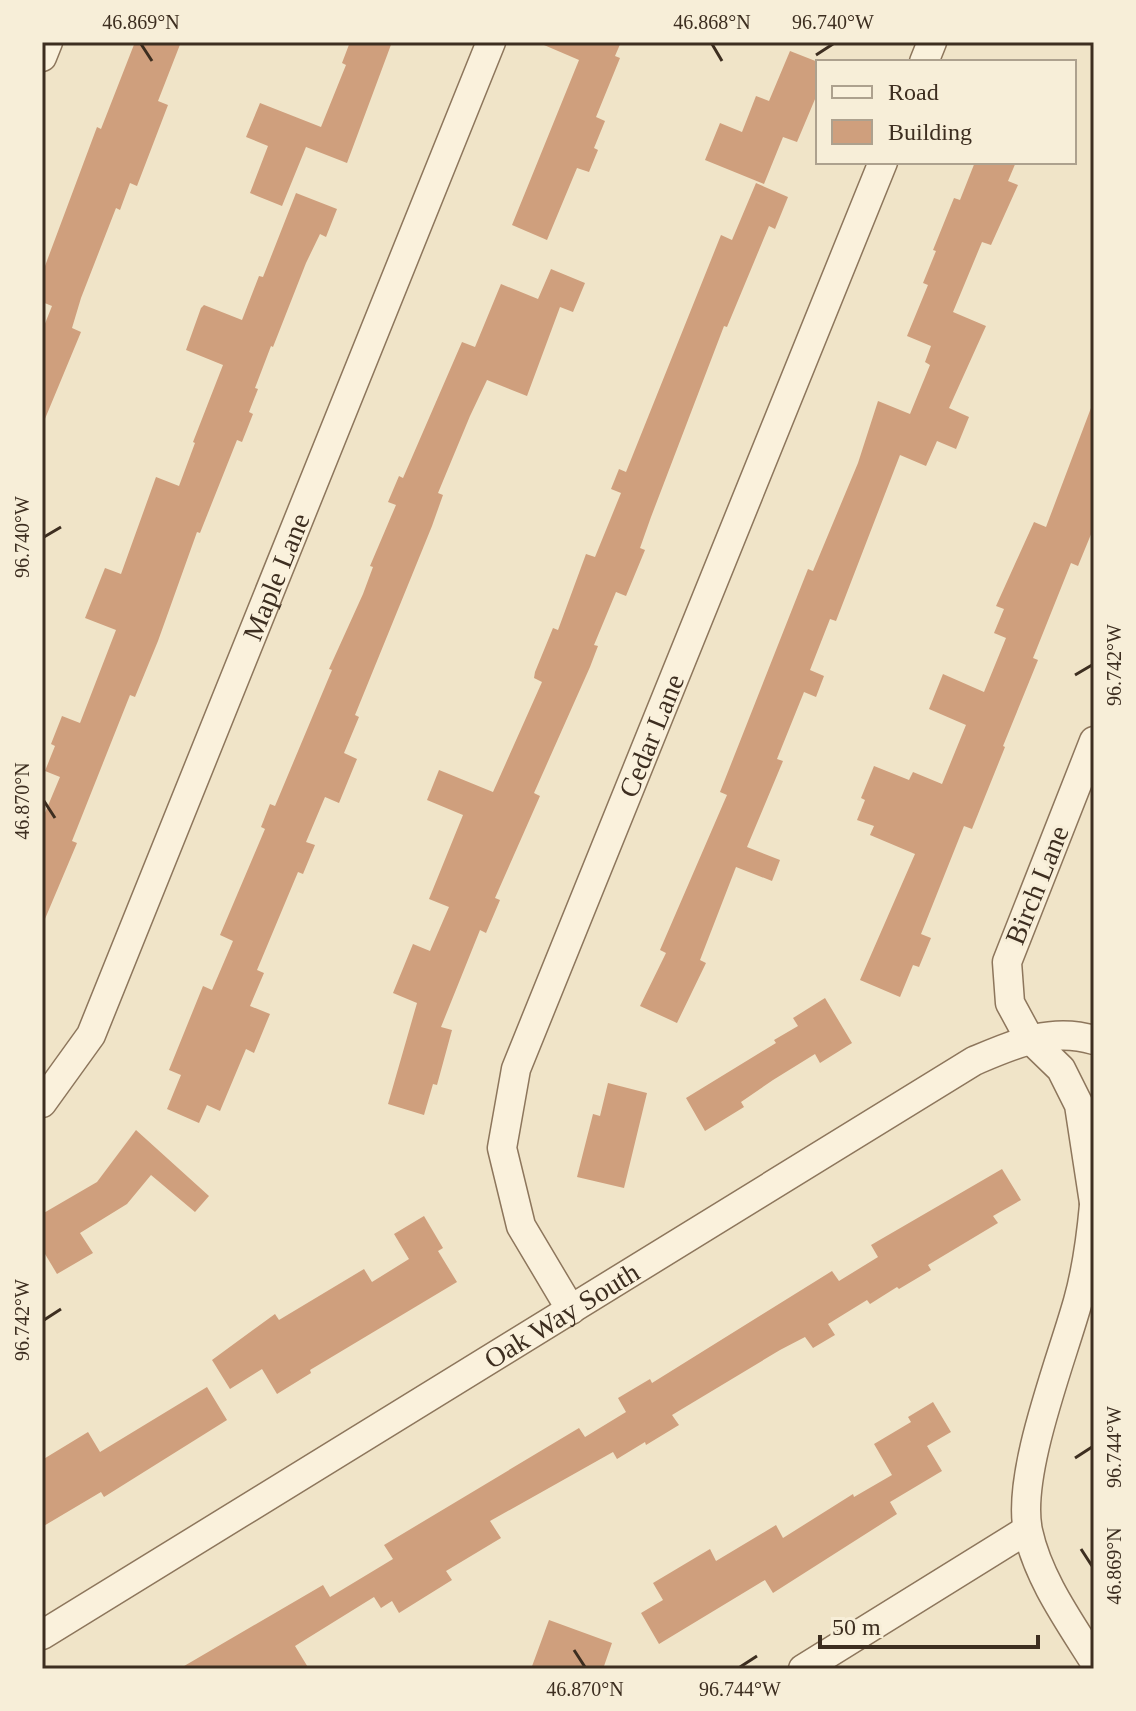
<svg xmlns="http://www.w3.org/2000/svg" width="1136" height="1711" font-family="Georgia,serif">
	<rect width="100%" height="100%" fill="#f0e4c8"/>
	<path fill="#cf9f7d" d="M 135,42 L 181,42 L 158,101 L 168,105 L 137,186 L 130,183 L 120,210 L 116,208 L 81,298 L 72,328 L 81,332 L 42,426 L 42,331 L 52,306 L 42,302 L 42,274 L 97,127 L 101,129 Z
		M 350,42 L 392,42 L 347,163 L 306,147 L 282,206 L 250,193 L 268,146 L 246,137 L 260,103 L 321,127 L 346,65 L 342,63 Z
		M 537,42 L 621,42 L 615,56 L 620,58 L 596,117 L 605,121 L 594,148 L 598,150 L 589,172 L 577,168 L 547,240 L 512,225 L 579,60 Z
		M 790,51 L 818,62 L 818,92 L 797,142 L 783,137 L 764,184 L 705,160 L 720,123 L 742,132 L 756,96 L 769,101 Z
		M 975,162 L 1016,162 L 1008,181 L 1018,185 L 991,245 L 982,242 L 953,312 L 986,326 L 949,408 L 969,417 L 956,449 L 937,441 L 926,466 L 900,455 L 836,621 L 830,619 L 810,670 L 824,676 L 816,697 L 804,692 L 777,759 L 783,761 L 747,847 L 780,860 L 772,881 L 736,867 L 700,960 L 706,963 L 677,1023 L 640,1006 L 666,953 L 660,950 L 727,795 L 720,792 L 808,569 L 813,571 L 858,463 L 878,401 L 910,414 L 930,365 L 925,362 L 931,346 L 907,336 L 928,285 L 923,283 L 936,251 L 933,250 L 954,198 L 960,200 Z
		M 756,183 L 788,197 L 775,229 L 769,226 L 727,327 L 724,326 L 651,517 L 640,548 L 645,550 L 626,596 L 616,592 L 594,645 L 598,646 L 590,667 L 534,793 L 540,796 L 495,898 L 500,900 L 486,933 L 480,930 L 441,1027 L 452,1030 L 437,1085 L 433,1084 L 424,1115 L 388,1104 L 417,1003 L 393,993 L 413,944 L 430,951 L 449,907 L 429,899 L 463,815 L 427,800 L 439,770 L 493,792 L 542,682 L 534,678 L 535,672 L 553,628 L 558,630 L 586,554 L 595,557 L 621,493 L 611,489 L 619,469 L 626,472 L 721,235 L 732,240 Z
		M 296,193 L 337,209 L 326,237 L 320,234 L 306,263 L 273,347 L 271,346 L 255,388 L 258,389 L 249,412 L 253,414 L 242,442 L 237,440 L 200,533 L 197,532 L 158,641 L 135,697 L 130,695 L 72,841 L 77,843 L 42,926 L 42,820 L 60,777 L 45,771 L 55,746 L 51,744 L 62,716 L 80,723 L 116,630 L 85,618 L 105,568 L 121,574 L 156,477 L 179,486 L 195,443 L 193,442 L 223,365 L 186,350 L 201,308 L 204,305 L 242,320 L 259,276 L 263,277 Z
		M 551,269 L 585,283 L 573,312 L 560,307 L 527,396 L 487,380 L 470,416 L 438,493 L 443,495 L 432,526 L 355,715 L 359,717 L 344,753 L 357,759 L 339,803 L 325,797 L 306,842 L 315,845 L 303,874 L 298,872 L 257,970 L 264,973 L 250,1006 L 270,1014 L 254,1053 L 246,1049 L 220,1111 L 207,1105 L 199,1123 L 167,1109 L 181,1075 L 169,1070 L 203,986 L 212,990 L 233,941 L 220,935 L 265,829 L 261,827 L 270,804 L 275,806 L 332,670 L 329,669 L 363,594 L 373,567 L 370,566 L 396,505 L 388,502 L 399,476 L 403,478 L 462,342 L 475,347 L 501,284 L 538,299 Z
		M 1094,400 L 1094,527 L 1078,566 L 1071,563 L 1033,658 L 1038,660 L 1003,746 L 1005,747 L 972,829 L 964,826 L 921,934 L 931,938 L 919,967 L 913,965 L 900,997 L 860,980 L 915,854 L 870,835 L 874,826 L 857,820 L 865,800 L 861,798 L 874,766 L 909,780 L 913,772 L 942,784 L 966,725 L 929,709 L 943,674 L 984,692 L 1006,638 L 994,633 L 1004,609 L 996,606 L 1034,522 L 1046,527 Z
		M 825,998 L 852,1043 L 820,1063 L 815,1054 L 773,1080 L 741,1102 L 744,1107 L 705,1131 L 686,1098 L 776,1043 L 774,1040 L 798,1026 L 793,1018 Z
		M 608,1083 L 647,1093 L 624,1188 L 577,1177 L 593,1114 L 600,1116 Z
		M 136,1130 L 209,1196 L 195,1212 L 151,1175 L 127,1204 L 80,1233 L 93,1253 L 57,1274 L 42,1249 L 42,1214 L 97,1182 Z
		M 1002,1169 L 1021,1200 L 993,1216 L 998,1223 L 928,1265 L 931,1270 L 899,1289 L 897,1287 L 870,1304 L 867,1300 L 828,1324 L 835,1335 L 813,1348 L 805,1337 L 780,1350 L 672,1415 L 679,1425 L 646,1445 L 645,1442 L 617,1459 L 613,1452 L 490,1521 L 501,1538 L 446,1571 L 452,1580 L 399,1613 L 392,1601 L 381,1608 L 374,1597 L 295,1646 L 309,1669 L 179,1669 L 323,1585 L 330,1597 L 393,1559 L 384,1545 L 579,1428 L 585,1437 L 626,1412 L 618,1398 L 650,1379 L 652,1383 L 832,1271 L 839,1281 L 878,1257 L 871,1245 Z
		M 424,1216 L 443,1248 L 438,1251 L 457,1282 L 310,1370 L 311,1373 L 277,1394 L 262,1369 L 230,1389 L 212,1360 L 275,1314 L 279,1320 L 364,1269 L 372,1282 L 409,1259 L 394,1234 Z
		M 207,1387 L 227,1420 L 104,1497 L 101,1492 L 42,1527 L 42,1460 L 88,1432 L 100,1452 Z
		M 933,1402 L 951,1432 L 927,1446 L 942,1471 L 890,1502 L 897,1514 L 773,1593 L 765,1580 L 659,1644 L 641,1613 L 663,1600 L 653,1583 L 710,1549 L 716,1561 L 776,1525 L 783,1538 L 853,1494 L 854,1497 L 892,1475 L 874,1444 L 911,1422 L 908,1417 Z
		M 549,1620 L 612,1643 L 603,1669 L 531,1669 Z"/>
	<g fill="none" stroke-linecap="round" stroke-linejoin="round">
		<g stroke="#8d765c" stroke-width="31">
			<g id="street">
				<path d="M 42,57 L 48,42"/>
				<path d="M 924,62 L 932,42"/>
				<path d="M 1094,741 L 1007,962 L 1010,1003 L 1029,1038 L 1061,1069 L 1079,1105 L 1094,1203"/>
				<path id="s1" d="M 42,1103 L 91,1035 L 491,42"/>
				<path d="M 1094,1205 C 1091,1238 1087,1269 1078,1301 C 1062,1359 1016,1474 1028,1531 C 1038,1578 1069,1621 1094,1661"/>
				<path id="s2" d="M 571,1310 L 521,1226 L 502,1148 L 516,1069 L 883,162"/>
				<path id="s3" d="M 42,1635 L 974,1061 C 1014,1044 1051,1027 1094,1040"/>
				<path d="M 803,1669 L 1027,1530"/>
			</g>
		</g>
		<use href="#street" stroke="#faf1dc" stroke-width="28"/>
	</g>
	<path fill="none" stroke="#3d2e20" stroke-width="3" d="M 141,44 L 152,61M 712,44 L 722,61M 816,55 L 833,44M 44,537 L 61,527M 1075,675 L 1092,665M 44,801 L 55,818M 44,1320 L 61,1309M 1075,1458 L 1092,1447M 1081,1549 L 1092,1566M 574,1650 L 585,1667M 740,1667 L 757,1656"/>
	<g text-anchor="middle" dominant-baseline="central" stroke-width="6" stroke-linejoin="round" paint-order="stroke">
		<g font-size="28" fill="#3d2e20" stroke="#f7eed8">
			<text stroke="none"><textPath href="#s1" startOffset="578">Maple Lane</textPath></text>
			<text stroke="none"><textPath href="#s2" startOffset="618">Cedar Lane</textPath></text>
			<text transform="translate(1037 885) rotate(-68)">Birch Lane</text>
			<text stroke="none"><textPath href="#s3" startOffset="610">Oak Way South</textPath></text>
		</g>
	</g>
	<rect width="1136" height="1711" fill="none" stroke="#f7eed8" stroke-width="88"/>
	<rect x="816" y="60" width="260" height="104" fill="#f7eed8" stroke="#ada18e" stroke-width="2"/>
	<rect x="832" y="86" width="40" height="12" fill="#faf1dc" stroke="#ada18e" stroke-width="2"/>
	<text x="888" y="100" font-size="24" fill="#3d2e20">Road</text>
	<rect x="832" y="120" width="40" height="24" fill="#cf9f7d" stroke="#ada18e" stroke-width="2"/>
	<text x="888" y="140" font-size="24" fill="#3d2e20">Building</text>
	<path d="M820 1635v12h218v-12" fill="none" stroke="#3d2e20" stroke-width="4"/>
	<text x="832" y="1635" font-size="24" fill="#3d2e20" stroke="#f7eed8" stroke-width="6" paint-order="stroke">50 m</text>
	<rect x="44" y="44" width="1048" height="1623" fill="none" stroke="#3d2e20" stroke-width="3"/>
	<g font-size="20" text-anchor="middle" fill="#3d2e20">
		<text x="141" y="29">46.869°N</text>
		<text x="712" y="29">46.868°N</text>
		<text x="833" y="29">96.740°W</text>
		<text transform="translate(22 537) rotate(-90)" y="7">96.740°W</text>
		<text transform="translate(1114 665) rotate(-90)" y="7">96.742°W</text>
		<text transform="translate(22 801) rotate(-90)" y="7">46.870°N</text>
		<text transform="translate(22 1320) rotate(-90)" y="7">96.742°W</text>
		<text transform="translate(1114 1447) rotate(-90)" y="7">96.744°W</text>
		<text transform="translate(1114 1566) rotate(-90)" y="7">46.869°N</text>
		<text x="585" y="1696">46.870°N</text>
		<text x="740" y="1696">96.744°W</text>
	</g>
</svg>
